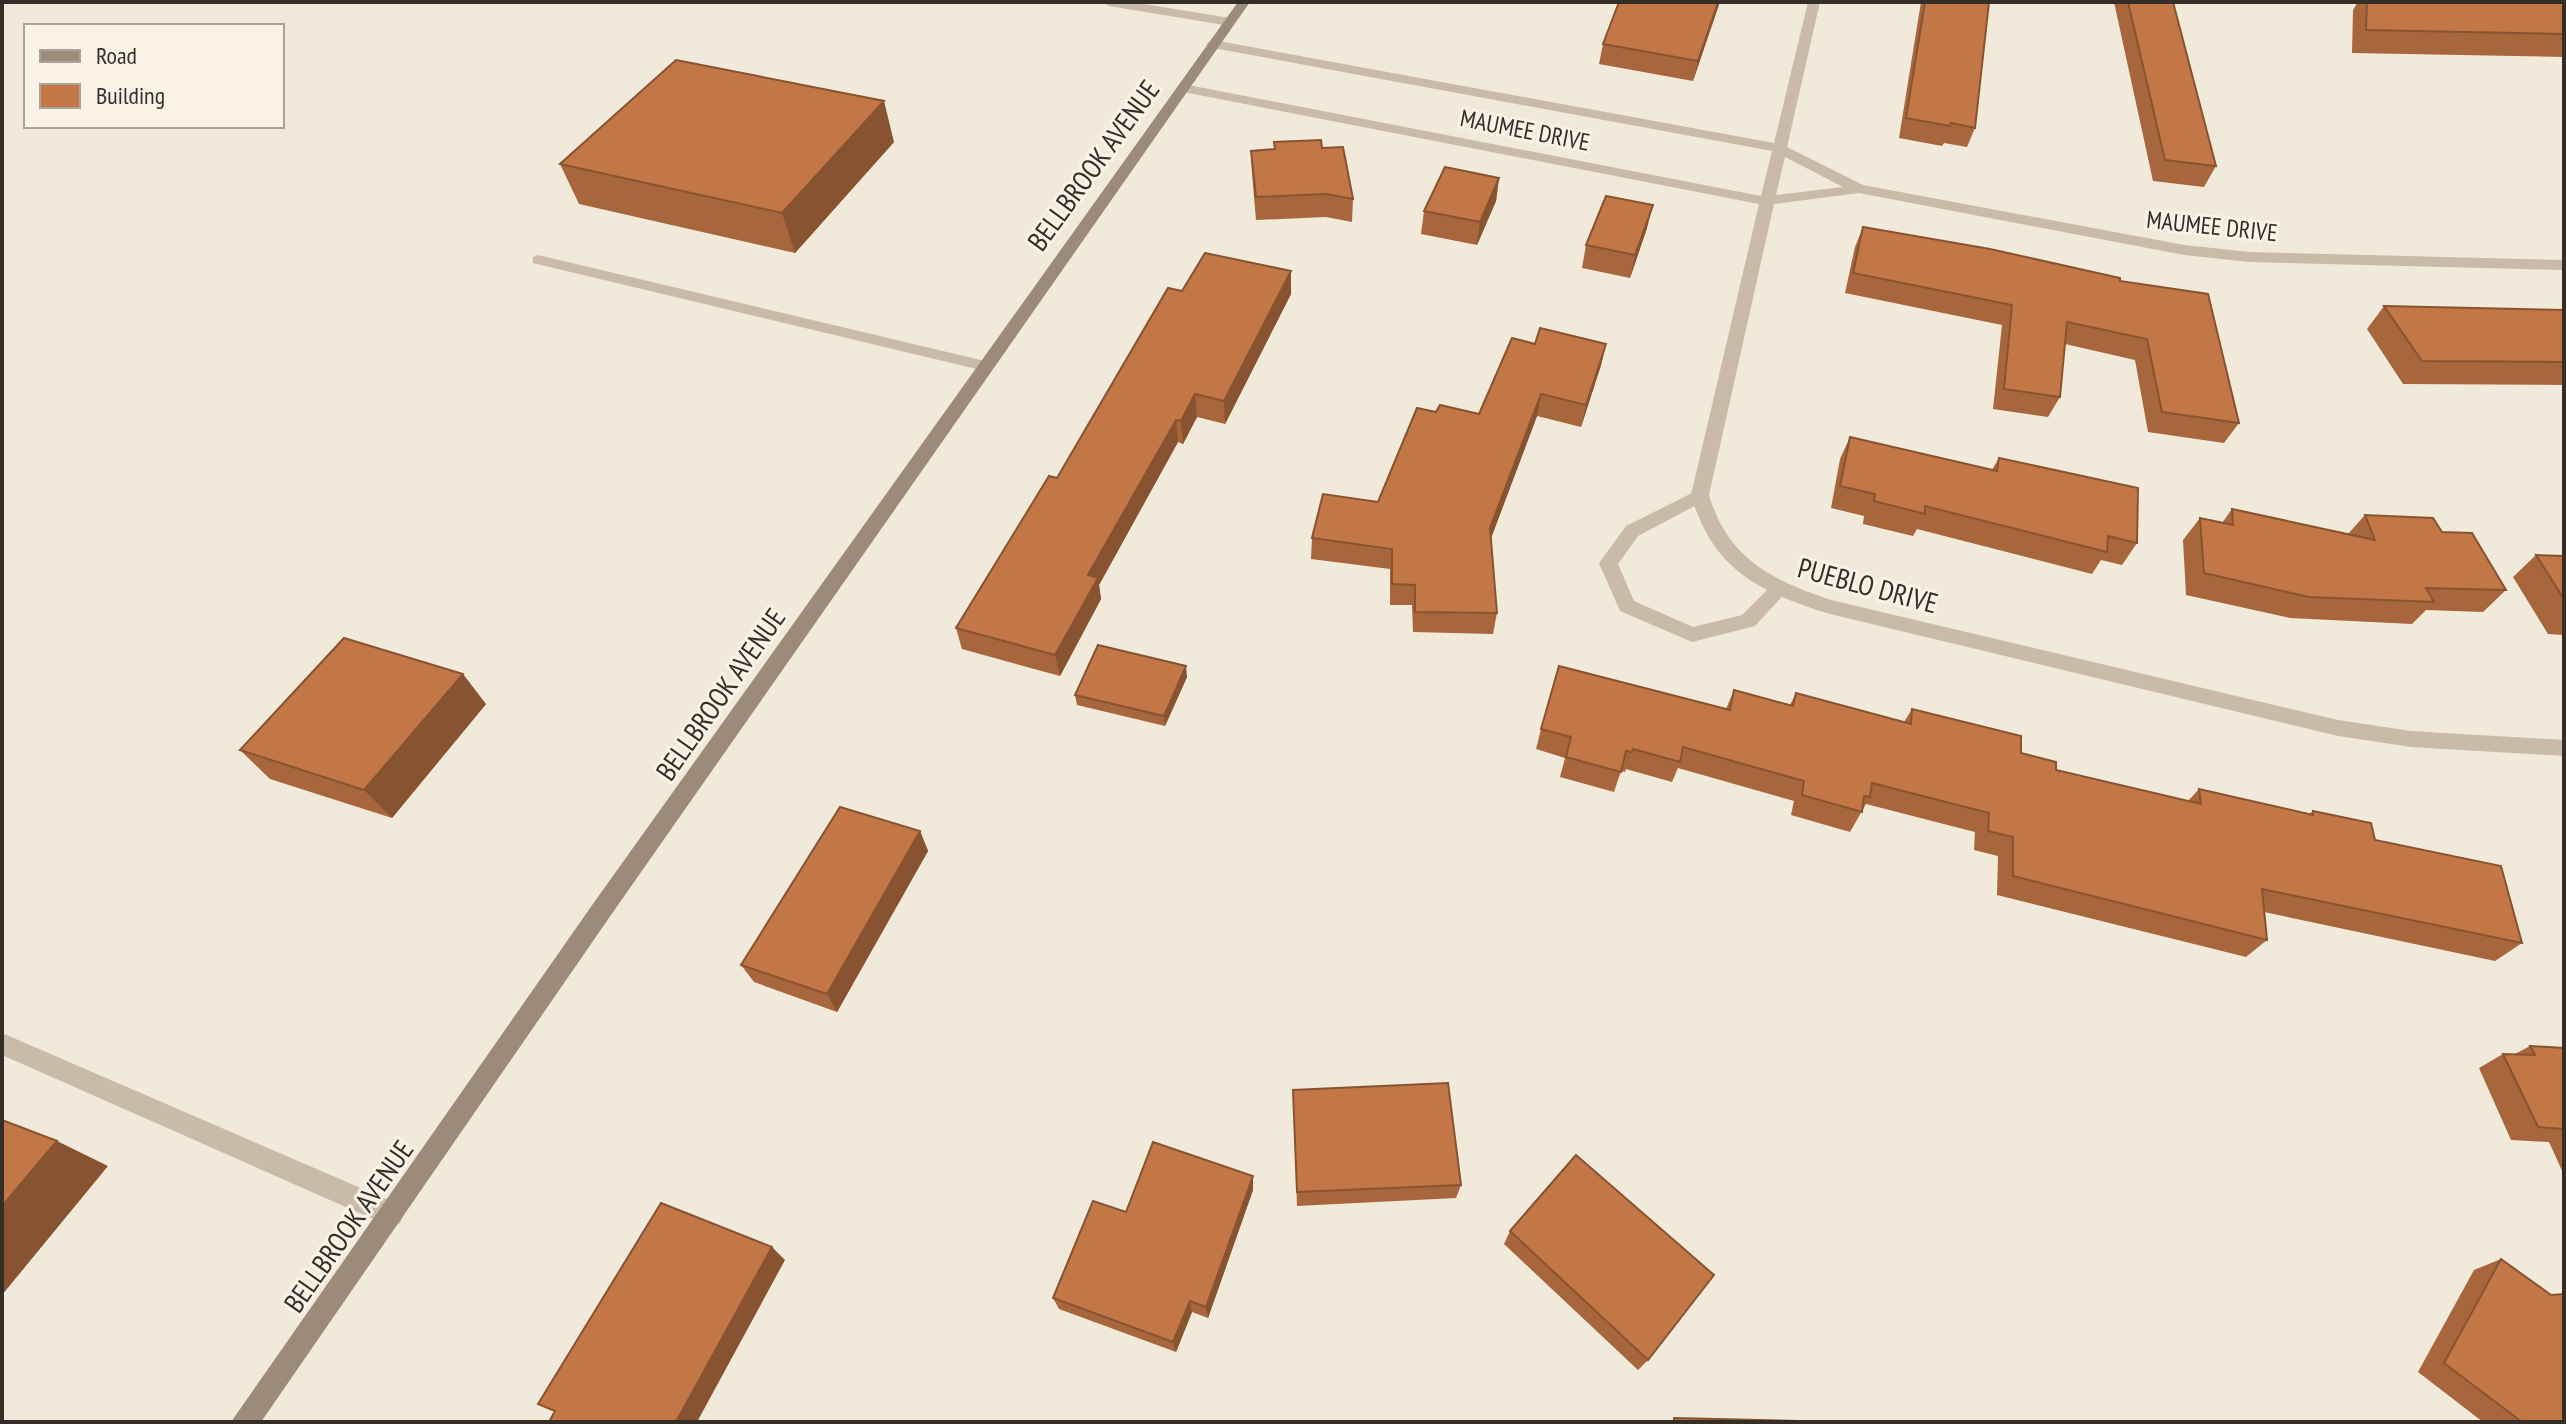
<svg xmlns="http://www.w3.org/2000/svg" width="2566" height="1424" font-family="'PT Sans Narrow',sans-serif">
	<rect width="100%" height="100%" fill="#f1eadb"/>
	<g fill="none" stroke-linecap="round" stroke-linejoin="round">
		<path fill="#c9bba7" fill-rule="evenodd" d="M 1103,2 L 1132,2 L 1230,18 L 1236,22 L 1230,26 L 1109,6 Z
			M 538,255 L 985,361 L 993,366 L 985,371 L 533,263 L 533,257 Z
			M 1700,489 L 1709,495 L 1706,500 L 1638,536 L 1618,564 L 1634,601 L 1693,627 L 1742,615 L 1772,585 L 1786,585 L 1788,590 L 1755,626 L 1692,642 L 1620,611 L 1599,563 L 1626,526 Z
			M 2,1033 L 400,1205 L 404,1214 L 400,1223 L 391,1227 L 382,1223 L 2,1055 Z"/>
		<path fill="#c9bba7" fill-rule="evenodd" d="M 1808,2 L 1820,2 L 1787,147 L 1863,185 L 2184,245 L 2250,252 L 2564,260 L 2564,270 L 2250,262 L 2184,255 L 1859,193 L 1774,204 L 1709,495 C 1728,559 1772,580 1831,600 L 2338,720 L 2411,731 L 2564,740 L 2564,756 L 2411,747 L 2338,736 L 1830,614 C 1760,592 1713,571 1691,495 L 1759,204 L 1183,92 L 1176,88 L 1183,84 L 1761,196 L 1772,151 L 1213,48 L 1206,44 L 1213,40 L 1774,143 ZM 1785,157 L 1843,187 L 1776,195 Z"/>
		<path fill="#9c8b78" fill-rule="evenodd" d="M 1238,2 L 1250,2 L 611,915 L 261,1422 L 231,1422 L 595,901 Z"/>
	</g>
	<path fill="#a8663c" d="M 1619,2 L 1719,2 L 1693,81 L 1599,64 L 1603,44 Z
		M 1921,2 L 1989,2 L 1975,128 L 1967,147 L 1944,143 L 1942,146 L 1899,138 Z
		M 2114,2 L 2173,2 L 2216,166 L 2204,187 L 2153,181 Z
		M 2358,2 L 2563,2 L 2564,57 L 2352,53 L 2353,10 Z
		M 894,142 L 795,253 L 579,204 L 560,164 Z
		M 1274,142 L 1322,148 L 1353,199 L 1352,222 L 1326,217 L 1256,220 L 1252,173 L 1251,151 L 1274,149 Z
		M 1499,178 L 1496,201 L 1477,245 L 1421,234 L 1424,211 Z
		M 1863,227 L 2120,281 L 2239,423 L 2224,443 L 2148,432 L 2135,360 L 2065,344 L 2060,397 L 2048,417 L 1993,409 L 2002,325 L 1845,293 L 1855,247 Z
		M 1647,228 L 1630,278 L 1582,268 L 1586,245 Z
		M 1182,291 L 1291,294 L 1225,424 L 1197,417 L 1183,444 L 1178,442 L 1099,585 L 1101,599 L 1060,676 L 962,649 L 956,628 Z
		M 2384,306 L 2564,310 L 2564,385 L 2403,384 L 2367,329 Z
		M 1535,344 L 1606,344 L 1601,365 L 1581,427 L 1537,416 L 1491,538 L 1497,613 L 1493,634 L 1413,632 L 1412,605 L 1390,605 L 1390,569 L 1311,559 L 1312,538 L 1378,502 L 1479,414 Z
		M 1850,437 L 1992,470 L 1999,458 L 2137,543 L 2122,565 L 2101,560 L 2092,574 L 1917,529 L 1913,536 L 1863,524 L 1864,516 L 1831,508 L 1840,459 Z
		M 2232,509 L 2348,534 L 2365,515 L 2506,590 L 2483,612 L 2426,610 L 2412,624 L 2290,618 L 2186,595 L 2183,540 L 2200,518 L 2222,523 Z
		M 2536,555 L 2564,556 L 2564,635 L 2548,634 L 2513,577 Z
		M 1187,677 L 1165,726 L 1077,705 L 1075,695 Z
		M 1734,690 L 1790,705 L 1796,693 L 1904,722 L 1912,709 L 2021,753 L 2056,770 L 2188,801 L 2199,789 L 2309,814 L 2313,811 L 2375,840 L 2522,943 L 2495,961 L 2264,912 L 2267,940 L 2246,957 L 1997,895 L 1998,856 L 1974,850 L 1975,832 L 1866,804 L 1850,832 L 1791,815 L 1794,801 L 1678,768 L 1672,782 L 1626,769 L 1625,772 L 1621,771 L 1614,792 L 1560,777 L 1565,758 L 1536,749 L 1541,729 L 1726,709 Z
		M 486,704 L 392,818 L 270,779 L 240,750 Z
		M 920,831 L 928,851 L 837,1012 L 754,982 L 741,965 Z
		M 2530,1046 L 2564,1048 L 2564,1175 L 2549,1142 L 2511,1140 L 2479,1068 L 2503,1054 L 2515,1054 Z
		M 1293,1090 L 1461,1185 L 1456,1198 L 1297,1206 Z
		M 1253,1176 L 1253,1190 L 1208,1318 L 1192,1312 L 1176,1352 L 1059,1309 L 1053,1298 L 1126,1212 Z
		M 1510,1231 L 1648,1360 L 1638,1370 L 1504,1244 Z
		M 2501,1259 L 2551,1295 L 2564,1422 L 2483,1422 L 2418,1372 L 2474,1270 Z"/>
	<path fill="#885331" d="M 1718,2 L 1719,2 L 1719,5 L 1693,81 L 1698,61 Z
		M 884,101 L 894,142 L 795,253 L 782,213 Z
		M 1499,178 L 1496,201 L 1477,245 L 1480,222 Z
		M 1653,205 L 1647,228 L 1630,278 L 1635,255 Z
		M 1291,271 L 1291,294 L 1225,424 L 1224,401 Z
		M 1606,344 L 1601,365 L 1581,427 L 1586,405 Z
		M 1195,394 L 1197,417 L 1183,444 L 1181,421 Z
		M 1541,394 L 1537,416 L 1487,549 L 1490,528 Z
		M 1176,420 L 1178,442 L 1099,585 L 1101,599 L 1060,676 L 1055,655 L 1088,575 Z
		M 1186,666 L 1187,677 L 1165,726 L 1164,716 Z
		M 463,674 L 486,704 L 392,818 L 364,790 Z
		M 920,831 L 928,851 L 837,1012 L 827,994 Z
		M 57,1141 L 108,1166 L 2,1295 L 2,1206 Z
		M 1253,1176 L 1253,1190 L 1208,1318 L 1206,1307 Z
		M 772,1247 L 785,1260 L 697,1422 L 676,1422 Z
		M 1190,1301 L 1192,1312 L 1176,1352 L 1173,1342 Z"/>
	<path fill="#c37746" stroke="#885331" stroke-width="2" d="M 1619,2 L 1718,2 L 1698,61 L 1603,44 Z
		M 1925,2 L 1989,2 L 1975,128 L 1951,123 L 1950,126 L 1906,118 Z
		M 2128,2 L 2173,2 L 2216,166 L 2165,160 Z
		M 2367,2 L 2563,2 L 2564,34 L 2366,30 Z
		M 676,60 L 884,101 L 782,213 L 560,164 Z
		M 1321,140 L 1322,148 L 1343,147 L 1353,199 L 1326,194 L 1256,197 L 1251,151 L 1275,149 L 1274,142 Z
		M 1445,167 L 1499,178 L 1480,222 L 1424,211 Z
		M 1606,196 L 1653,205 L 1635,255 L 1586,245 Z
		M 1863,227 L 1990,249 L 2120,278 L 2120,281 L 2208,294 L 2239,423 L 2162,412 L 2147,339 L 2067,322 L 2060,397 L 2004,389 L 2012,305 L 1853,273 Z
		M 1205,253 L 1291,271 L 1224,401 L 1195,394 L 1181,421 L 1176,420 L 1088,575 L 1098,578 L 1055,655 L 956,628 L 1049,476 L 1057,478 L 1168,288 L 1182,291 Z
		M 2384,306 L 2564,310 L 2564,362 L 2422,361 Z
		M 1540,328 L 1606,344 L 1586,405 L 1541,394 L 1490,528 L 1497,613 L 1415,612 L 1415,585 L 1392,584 L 1392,549 L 1312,538 L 1323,494 L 1378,502 L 1417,408 L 1436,412 L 1440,405 L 1479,414 L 1512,338 L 1535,344 Z
		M 1850,437 L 1997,471 L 1999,458 L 2138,488 L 2137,543 L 2108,536 L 2107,552 L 1925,506 L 1925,514 L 1874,501 L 1875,494 L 1840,486 Z
		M 2232,509 L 2375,540 L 2365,515 L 2433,518 L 2442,532 L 2472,533 L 2506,590 L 2426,588 L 2434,602 L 2309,597 L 2204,573 L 2200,518 L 2233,525 Z
		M 2536,555 L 2564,556 L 2564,599 Z
		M 344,638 L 463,674 L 364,790 L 240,750 Z
		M 1098,645 L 1186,666 L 1164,716 L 1075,695 Z
		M 1559,666 L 1730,710 L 1734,690 L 1793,706 L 1796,693 L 1911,724 L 1912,709 L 2021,736 L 2021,753 L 2056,762 L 2056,770 L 2201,804 L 2199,789 L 2313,815 L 2313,811 L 2371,823 L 2375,840 L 2501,866 L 2522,943 L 2262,889 L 2267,940 L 2013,876 L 2013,837 L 1988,831 L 1989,813 L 1872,783 L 1870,797 L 1864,796 L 1862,812 L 1802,795 L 1804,781 L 1683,747 L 1680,762 L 1633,749 L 1632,752 L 1626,751 L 1621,772 L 1566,757 L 1571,737 L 1541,729 Z
		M 840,807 L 920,831 L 827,994 L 741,965 Z
		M 2530,1046 L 2564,1048 L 2564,1129 L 2538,1127 L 2503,1054 L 2535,1055 Z
		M 1448,1083 L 1461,1185 L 1297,1192 L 1293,1090 Z
		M 2,1120 L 57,1141 L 2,1206 Z
		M 1153,1142 L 1253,1176 L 1206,1307 L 1190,1301 L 1173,1342 L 1053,1298 L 1093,1201 L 1126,1212 Z
		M 1576,1155 L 1714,1275 L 1648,1360 L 1510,1231 Z
		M 661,1203 L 772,1247 L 676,1422 L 549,1422 L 555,1411 L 538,1404 Z
		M 2501,1259 L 2551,1295 L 2564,1294 L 2564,1422 L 2522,1422 L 2444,1363 Z
		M 1674,1418 L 1840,1422 L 1674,1422 Z"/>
	<g text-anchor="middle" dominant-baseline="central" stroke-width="6" stroke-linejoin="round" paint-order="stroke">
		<g font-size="24" fill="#352e27" stroke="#f9f3e7">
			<text transform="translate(1525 130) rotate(11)">MAUMEE DRIVE</text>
			<text transform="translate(2212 226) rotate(6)">MAUMEE DRIVE</text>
		</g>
		<g font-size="28" fill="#352e27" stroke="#f9f3e7">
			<text transform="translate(1093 165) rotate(-54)">BELLBROOK AVENUE</text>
			<text transform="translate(1868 585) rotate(15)">PUEBLO DRIVE</text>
			<text transform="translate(720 694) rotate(-55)">BELLBROOK AVENUE</text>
			<text transform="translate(348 1226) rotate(-55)">BELLBROOK AVENUE</text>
		</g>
	</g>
	<rect width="2566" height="1424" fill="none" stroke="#352e27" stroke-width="8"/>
	<rect x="24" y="24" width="260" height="104" fill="#f9f3e7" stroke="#aba49a" stroke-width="2"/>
	<rect x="40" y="50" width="40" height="12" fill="#9c8b78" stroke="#aba49a" stroke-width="2"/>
	<text x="96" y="64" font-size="24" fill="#352e27">Road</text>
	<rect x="40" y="84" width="40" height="24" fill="#c37746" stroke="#aba49a" stroke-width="2"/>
	<text x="96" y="104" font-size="24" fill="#352e27">Building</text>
</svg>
